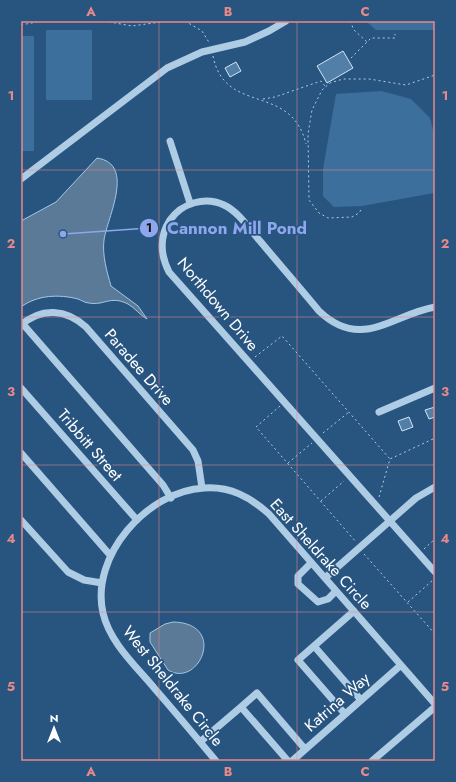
<svg xmlns="http://www.w3.org/2000/svg" width="456" height="782" font-family="Jost,sans-serif">
	<rect width="100%" height="100%" fill="#285580"/>
	<path fill="#3d6f9d" d="M 368,21 L 435,21 L 435,30 L 376,30 L 368,23 Z
		M 46,30 L 92,30 L 92,100 L 46,100 Z
		M 21,36 L 34,36 L 34,151 L 21,151 Z
		M 381,91 L 411,99 L 430,118 L 435,137 L 434,193 L 362,206 L 334,207 L 323,196 L 323,169 L 336,94 Z"/>
	<path fill="#5a7a98" stroke="#a4c8e6" d="M 97,158 C 136,164 107,218 104,240 C 102,255 107,272 111,286 L 138,306 L 147,319 C 140,315 135,308 128,304 C 110,295 104,306 89,303 C 85,303 81,300 78,299 C 59,294 37,295 21,307 L 21,221 L 56,202 Z
		M 173,622 C 228,623 199,689 168,670 L 150,642 L 150,633 L 165,624 Z"/>
	<path fill="#517fa8" stroke="#d2e4f5" d="M 343,51 L 353,68 L 327,83 L 317,66 Z
		M 236,62 L 241,71 L 230,77 L 225,68 Z
		M 435,407 L 435,417 L 429,419 L 425,410 Z
		M 409,417 L 413,427 L 402,431 L 398,421 Z"/>
	<g fill="none" stroke-linecap="round" stroke-linejoin="round">
		<path stroke="#afcce5" stroke-width="1" stroke-dasharray="2 3" stroke-linecap="butt" d="M 104,21 L 132,26 L 168,21
			M 185,21 L 202,31 L 210,44
			M 350,21 L 354,30 L 367,42
			M 21,25 L 42,21
			M 213,56 C 225,116 291,82 306,144
			M 351,58 L 371,38 L 395,38 L 395,34
			M 263,99 L 275,97 L 321,81 L 325,86
			M 361,210 L 359,213 L 352,217 L 328,218 L 319,213 L 309,200 L 308,134 L 312,110 L 322,90 L 330,83 L 343,79 L 369,79 L 406,85 L 435,75
			M 255,357 L 282,336 L 390,459
			M 280,406 L 256,427 L 356,542
			M 323,433 L 349,412
			M 288,463 L 312,443
			M 379,497 L 390,459 L 435,438
			M 321,501 L 344,481
			M 424,549 L 435,539
			M 364,554 L 435,634
			M 408,602 L 433,580"/>
		<path stroke="#afcce5" stroke-width="7" d="M 170,141 L 190,203
			M 21,179 L 167,68 L 202,52 L 245,42 L 269,31 L 286,21
			M 435,307 C 391,315 361,351 319,311 C 300,288 280,265 260,241 C 249,229 239,212 224,205 C 205,196 182,203 170,220 C 159,237 160,254 169,272 L 435,572
			M 22,323 L 163,485 L 171,498
			M 21,325 C 42,307 66,309 86,327 L 193,450 L 198,461 L 202,488
			M 21,388 L 137,520
			M 379,412 L 435,388
			M 21,453 L 110,555
			M 21,520 L 68,572 L 84,580 L 102,583
			M 311,563 L 298,576 L 298,584 L 318,602 L 328,599 L 336,591
			M 325,578 L 416,498 L 435,487
			M 354,611 L 314,646 L 361,700
			M 314,646 L 298,660 L 345,714
			M 241,707 L 257,693 L 305,749
			M 200,742 L 241,707 L 288,761
			M 216,761 C 196,737 176,713 155,689 C 136,666 110,643 103,613 C 90,556 147,491 204,488 C 230,486 250,497 269,514 L 435,704
			M 292,761 L 401,665
			M 372,761 L 435,707"/>
	</g>
	<path fill="none" stroke="#e88989" stroke-width="1" stroke-opacity="0.55" d="M 159,21 L 159,761M 297,21 L 297,761M 21,170 L 435,170M 21,317 L 435,317M 21,465 L 435,465M 21,612 L 435,612"/>
	<g text-anchor="middle" dominant-baseline="central" stroke-width="3.5" stroke-linejoin="round" paint-order="stroke">
		<g font-size="16" fill="#fff" stroke="#285580">
			<text transform="translate(218 304) rotate(50)">Northdown Drive</text>
			<text transform="translate(139 367) rotate(49)">Paradee Drive</text>
			<text transform="translate(90 445) rotate(49)">Tribbitt Street</text>
			<text transform="translate(321 554) rotate(48)">East Sheldrake Circle</text>
			<text transform="translate(173 686) rotate(51)">West Sheldrake Circle</text>
			<text transform="translate(337 702) rotate(-41)">Katrina Way</text>
		</g>
	</g>
	<path fill="none" stroke="#8ea6ec" stroke-width="1.5" d="M63 234L149 228"/>
	<g fill="#8ea6ec" stroke="#285580" stroke-width="1.5">
		<circle cx="63" cy="234" r="4"/>
		<circle cx="149" cy="228" r="10"/>
	</g>
	<g font-size="12" text-anchor="middle" font-weight="bold" fill="#111">
		<text x="149" y="232">1</text>
	</g>
	<g font-size="17" text-anchor="middle" font-weight="bold" fill="#8ea6ec" stroke="#285580" stroke-width="3.5" stroke-linejoin="round" paint-order="stroke">
		<text x="237" y="234">Cannon Mill Pond</text>
	</g>
	<rect width="456" height="782" fill="none" stroke="#285580" stroke-width="44"/>
	<g transform="translate(54 728)" stroke="#285580" stroke-width="3" paint-order="stroke">
	<path d="M0-3L7 15L0 10L-7 15Z" fill="#ffffff"/>
	<text y="-6" font-size="11" font-weight="bold" text-anchor="middle" fill="#ffffff">N</text>
	</g>
	<rect x="22" y="22" width="412" height="738" fill="none" stroke="#e88989" stroke-width="1.5"/>
	<g font-size="13" text-anchor="middle" font-weight="bold" fill="#e88989">
		<text x="91" y="16">A</text>
		<text x="228" y="16">B</text>
		<text x="365" y="16">C</text>
		<text x="11" y="100">1</text>
		<text x="445" y="100">1</text>
		<text x="11" y="248">2</text>
		<text x="445" y="248">2</text>
		<text x="11" y="396">3</text>
		<text x="445" y="396">3</text>
		<text x="11" y="543">4</text>
		<text x="445" y="543">4</text>
		<text x="11" y="691">5</text>
		<text x="445" y="691">5</text>
		<text x="91" y="776">A</text>
		<text x="228" y="776">B</text>
		<text x="365" y="776">C</text>
	</g>
</svg>
